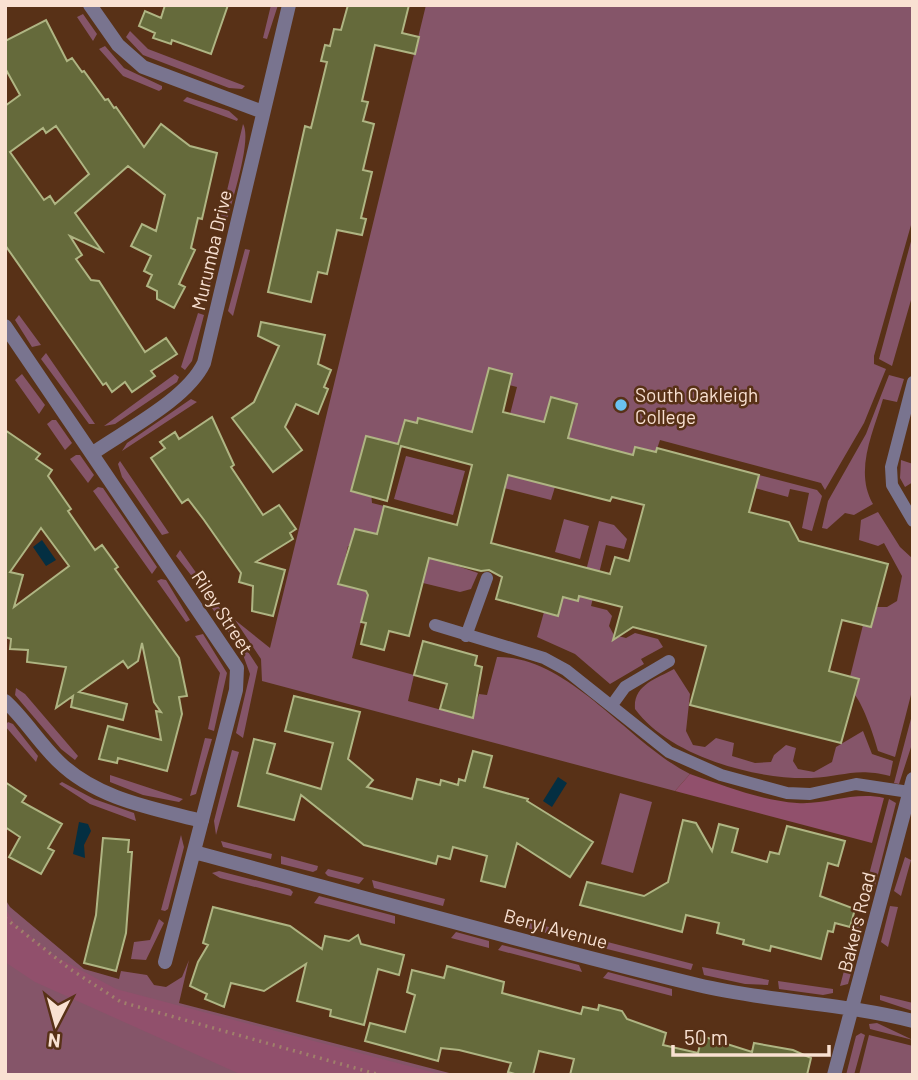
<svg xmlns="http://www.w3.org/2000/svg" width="918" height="1080" font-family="Barlow,sans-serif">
	<rect width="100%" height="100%" fill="#583117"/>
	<path fill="#855569" d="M 271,5 L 278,5 L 267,39 L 263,38 Z
		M 426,5 L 913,5 L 913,218 L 874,356 L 874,364 L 886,369 L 864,423 L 825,490 L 821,483 L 660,440 L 656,452 L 635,447 L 629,469 L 568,438 L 577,404 L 551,397 L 544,422 L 519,416 L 505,474 L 555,487 L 551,500 L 492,485 L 517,387 L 509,385 L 485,435 L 418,418 L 417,423 L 405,420 L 398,444 L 366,436 L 372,503 L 384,506 L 378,529 L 388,532 L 379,534 L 356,529 L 351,546 L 348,546 L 339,584 L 366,591 L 368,595 L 352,658 L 414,675 L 408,701 L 472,718 L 479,694 L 487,695 L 497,657 C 569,656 628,743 690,774 L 675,791 L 262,681 L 261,659 L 235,620 L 270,648 Z
		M 83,14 L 97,34 L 93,41 L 77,17 Z
		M 130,31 L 148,49 L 245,86 L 242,89 L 229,88 L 143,55 L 126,37 Z
		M 105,46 L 124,68 L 162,86 L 162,89 L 159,91 L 123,76 L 99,49 Z
		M 187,97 L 229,111 L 238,119 L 237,121 L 183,101 Z
		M 243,124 C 253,140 229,210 224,231 L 221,233 L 217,232 Z
		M 913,234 L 913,293 L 892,366 L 879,359 Z
		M 213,247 L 220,250 L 205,301 L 201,299 Z
		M 245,249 L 250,250 L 233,316 L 228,311 Z
		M 198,313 L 204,315 L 192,361 L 185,370 L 181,367 Z
		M 19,315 L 41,345 L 32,347 L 15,320 Z
		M 46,353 L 95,424 L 89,424 L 41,359 Z
		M 22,374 L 45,405 L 39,414 L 15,380 Z
		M 175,374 L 179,377 L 177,382 L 115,424 L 104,426 Z
		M 889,375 L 904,379 L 897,402 L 883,399 C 873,433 854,471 873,504 L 854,515 L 845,513 L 827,529 L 822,528 L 828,501 L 866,434 Z
		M 191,399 L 197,402 L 122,451 L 127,443 Z
		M 52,420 L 56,420 L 72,443 L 65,450 L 47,424 Z
		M 76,455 L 80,455 L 94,475 L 88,483 L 70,459 Z
		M 406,456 L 465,471 L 453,515 L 394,499 Z
		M 901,460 L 913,464 L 913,482 L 905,487 L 900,478 Z
		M 120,461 L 169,533 L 162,535 L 122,477 L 118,464 Z
		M 759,475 L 817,490 L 822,496 L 812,531 L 802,528 L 809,493 L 790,489 L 788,497 L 755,488 Z
		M 98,487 L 103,488 L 157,567 L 152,574 L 93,491 Z
		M 878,512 L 900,547 L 913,559 L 913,687 L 895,757 L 878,751 C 874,736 864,707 855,695 L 859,680 L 850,677 L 863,625 L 871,627 L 877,607 L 887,607 L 897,601 L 902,576 L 884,543 L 878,546 L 859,540 L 861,520 Z
		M 564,519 L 589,526 L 580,559 L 555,552 Z
		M 599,521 L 614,525 L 627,539 L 624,549 L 606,545 L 591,606 L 607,610 L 612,616 L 609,626 L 614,635 L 626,638 L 635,633 L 658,639 L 663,647 L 641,659 L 644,664 L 610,684 L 575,654 L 537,637 L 544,612 L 558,616 L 563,597 L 578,601 Z
		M 180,550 L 202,581 L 198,584 L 176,556 Z
		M 430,552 L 447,556 L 446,562 L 478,573 L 471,589 L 460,592 L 423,583 Z
		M 161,579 L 166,580 L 190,620 L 186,622 L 157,581 Z
		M 207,589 L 258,667 L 243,738 L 236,733 L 250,674 L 242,652 L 203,595 Z
		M 203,634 L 227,673 L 214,731 L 208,729 L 220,673 L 195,636 Z
		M 674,669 L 690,694 L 686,731 L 693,745 L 705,747 L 716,738 L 734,743 L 732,756 L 755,763 L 771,762 L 774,755 L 786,745 L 796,748 L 793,761 L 798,769 L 814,772 L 832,762 L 836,747 L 863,731 L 872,754 L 893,761 L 890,776 C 854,767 843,777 811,778 C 756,780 669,756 635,709 C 633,685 656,679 674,669 Z
		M 16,688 L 25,694 L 78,756 L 75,760 L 61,749 L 15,695 Z
		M 913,711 L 913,741 L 899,784 L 894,783 Z
		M 8,722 L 13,724 L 38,756 L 36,762 L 5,726 Z
		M 205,738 L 212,739 L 196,794 L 190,796 Z
		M 232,750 L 239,752 L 216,835 L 214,821 Z
		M 110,775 L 183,799 L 179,802 L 143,795 L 110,782 Z
		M 62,782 L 94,799 L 134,813 L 136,821 L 90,804 L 59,784 Z
		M 620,793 L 652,802 L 633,873 L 601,864 Z
		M 889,799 L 896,803 L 875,886 L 866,886 Z
		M 181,835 L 184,847 L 168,909 L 165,911 L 161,910 Z
		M 221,841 L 272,854 L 271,859 L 223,847 Z
		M 281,856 L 318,866 L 317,870 L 313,872 L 281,864 Z
		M 905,857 L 911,860 L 901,896 L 894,891 Z
		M 328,869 L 364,878 L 359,884 L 328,876 L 325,873 Z
		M 219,871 L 290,889 L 293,892 L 291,896 L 220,878 L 212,873 Z
		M 372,880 L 445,899 L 443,906 L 374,888 Z
		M 319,896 L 395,916 L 395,924 L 314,903 Z
		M 5,899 L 10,907 L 84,969 L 119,979 L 121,971 L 147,975 L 154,985 L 166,987 L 182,977 L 189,960 L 179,1003 L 457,1075 L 5,1075 Z
		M 890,906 L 898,907 L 888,947 L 881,942 Z
		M 513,917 L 559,930 L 557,936 L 512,924 Z
		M 159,919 L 164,923 L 146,960 L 131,959 L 134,942 L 150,940 Z
		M 856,925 L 863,930 L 848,984 L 840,986 Z
		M 456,932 L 489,941 L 489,948 L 451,938 Z
		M 592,938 L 693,964 L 691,970 L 591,945 Z
		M 502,945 L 579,965 L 582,972 L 498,950 Z
		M 702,967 L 769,980 L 768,985 L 745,984 L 704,975 Z
		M 608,972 L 672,989 L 672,996 L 603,978 Z
		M 778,981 L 833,989 L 833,993 L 823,995 L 779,989 Z
		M 880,995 L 913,1003 L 913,1011 L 880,1000 Z
		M 877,1023 L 913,1040 L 870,1029 L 869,1024 Z
		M 861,1033 L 865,1035 L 854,1075 L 846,1075 L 856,1036 Z
		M 869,1035 L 913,1046 L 913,1075 L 859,1075 Z"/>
	<path fill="#91506c" d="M 690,774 C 725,786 760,800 797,803 C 827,805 854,791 884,798 L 872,843 L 675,791 Z
		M 5,908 L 15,924 L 53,955 L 116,989 L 443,1075 L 242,1075 L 35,982 L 5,962 Z"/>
	<path fill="#042f42" d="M 42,540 L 56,560 L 46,566 L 33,547 Z
		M 558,777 L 567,783 L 552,807 L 543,801 Z
		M 79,822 L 88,824 L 91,831 L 84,845 L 85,858 L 73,854 Z"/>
	<path fill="#656a3b" stroke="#afb583" stroke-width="2" fill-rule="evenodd" d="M 165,5 L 228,5 L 211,54 L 172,40 L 171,44 L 153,38 L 155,33 L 139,26 L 145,11 L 161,18 Z
		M 348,5 L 409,5 L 402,33 L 419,37 L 415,54 L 375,45 L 362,101 L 368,102 L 363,121 L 374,124 L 363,170 L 372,172 L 361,218 L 366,219 L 362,235 L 337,230 L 327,274 L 318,272 L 311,302 L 268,292 L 305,126 L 311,128 L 327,62 L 321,61 L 325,45 L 330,46 L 334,29 L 341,30 Z
		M 46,20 L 67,61 L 72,58 L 82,72 L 84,71 L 105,100 L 108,99 L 114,108 L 116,107 L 144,147 L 161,124 L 190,146 L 217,153 L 202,219 L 198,218 L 191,248 L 195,250 L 179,284 L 185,287 L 174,308 L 157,299 L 157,291 L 147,286 L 152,275 L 144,271 L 151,256 L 131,246 L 142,224 L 156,231 L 165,195 L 128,166 L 75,213 L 102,251 L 70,236 L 82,255 L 76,259 L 91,280 L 99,281 L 145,352 L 166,338 L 177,354 L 151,371 L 155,376 L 132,392 L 125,382 L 112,392 L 106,383 L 103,385 L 5,245 L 5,106 L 20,95 L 5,68 L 5,41 ZM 56,126 L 89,174 L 55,204 L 50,196 L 44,200 L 10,152 L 43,128 L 46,133 Z
		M 261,322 L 325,335 L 318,364 L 331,370 L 324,387 L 328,389 L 318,414 L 296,404 L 285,427 L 302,450 L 273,472 L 232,418 L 254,402 L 279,346 L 258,336 Z
		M 489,368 L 512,374 L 503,412 L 544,422 L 551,397 L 577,404 L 568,438 L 633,455 L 635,447 L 656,452 L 657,448 L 759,475 L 749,512 L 789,522 L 799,541 L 888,564 L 871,627 L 842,620 L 829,671 L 859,679 L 841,743 L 690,705 L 706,646 L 633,627 L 613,640 L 622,607 L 579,596 L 578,601 L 563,597 L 558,616 L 496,599 L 502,577 L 489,570 L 481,571 L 429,558 L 409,636 L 389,631 L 384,650 L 361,644 L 366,623 L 361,622 L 368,595 L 366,591 L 338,584 L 355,529 L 377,534 L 384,506 L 457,525 L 472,465 L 401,446 L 387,501 L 351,491 L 366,436 L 398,444 L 405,420 L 417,423 L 418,418 L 472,432 ZM 508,475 L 610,501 L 612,497 L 644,505 L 629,561 L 615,557 L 610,574 L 491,543 Z
		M 212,417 L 234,465 L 231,467 L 263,515 L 279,505 L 296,529 L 290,533 L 293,539 L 256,562 L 285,570 L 273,616 L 252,611 L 253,586 L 239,582 L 241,573 L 204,520 L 188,499 L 182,503 L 151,458 L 165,448 L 160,442 L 175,432 L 179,439 Z
		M 5,430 L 40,454 L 36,459 L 52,470 L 48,476 L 71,509 L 68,511 L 95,550 L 102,545 L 118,567 L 115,569 L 179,658 L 187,696 L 179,697 L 182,714 L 167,771 L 118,758 L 117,763 L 99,759 L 108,726 L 161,740 L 156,711 L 161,712 L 154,702 L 142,643 L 138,661 L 128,668 L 123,661 L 79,692 L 127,704 L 123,720 L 71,707 L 73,696 L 56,708 L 66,667 L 27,662 L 28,650 L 10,649 L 11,639 L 5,637 ZM 41,528 L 69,566 L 14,607 L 23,575 L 10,572 Z
		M 423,641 L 477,656 L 475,665 L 482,667 L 473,718 L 440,709 L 447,684 L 414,675 Z
		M 294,696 L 360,712 L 348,759 L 373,780 L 367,787 L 412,799 L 417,779 L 440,785 L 441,780 L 458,785 L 459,779 L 465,781 L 473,751 L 492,756 L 484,787 L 528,799 L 527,801 L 593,842 L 570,877 L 517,843 L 505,887 L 481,881 L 487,856 L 453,847 L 450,859 L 438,856 L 436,864 L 364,845 L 301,795 L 294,820 L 238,806 L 254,739 L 275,744 L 267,773 L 321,789 L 333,743 L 285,731 Z
		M 5,782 L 26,796 L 22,802 L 62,824 L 48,848 L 54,851 L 41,874 L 9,857 L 20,837 L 5,827 Z
		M 683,820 L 696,823 L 712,851 L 719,824 L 738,829 L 732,852 L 767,862 L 770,852 L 779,854 L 787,826 L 845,841 L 838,866 L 828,863 L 820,896 L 855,909 L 850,927 L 835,923 L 833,932 L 828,931 L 821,959 L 771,946 L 770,951 L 743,944 L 744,940 L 717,933 L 719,923 L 686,915 L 682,932 L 580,905 L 587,882 L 644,896 L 668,882 Z
		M 103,838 L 129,840 L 128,852 L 132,852 L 126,933 L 116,971 L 84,963 L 96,915 Z
		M 213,907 L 290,926 L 322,949 L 325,936 L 349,941 L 358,935 L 361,944 L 404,955 L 399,975 L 378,969 L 364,1025 L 330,1016 L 331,1010 L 297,1001 L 306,964 L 264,991 L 231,983 L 224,1007 L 205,999 L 207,994 L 190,986 L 198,962 L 208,945 L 203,943 Z
		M 447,966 L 504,982 L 502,993 L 581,1014 L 583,1007 L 598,1010 L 599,1005 L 622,1011 L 627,1019 L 666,1033 L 663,1045 L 698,1053 L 702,1036 L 752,1052 L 754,1043 L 793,1050 L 811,1058 L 807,1075 L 570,1075 L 574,1059 L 539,1051 L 533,1075 L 518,1075 L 508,1072 L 511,1063 L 459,1050 L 441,1048 L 438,1061 L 365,1041 L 370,1023 L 405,1032 L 415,995 L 407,992 L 412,970 L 444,978 Z"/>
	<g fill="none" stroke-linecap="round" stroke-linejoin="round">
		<path stroke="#a0806b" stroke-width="3.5" stroke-dasharray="2 5" stroke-linecap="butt" d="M 5,918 L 70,969 L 121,1002 L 380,1075"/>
		<path stroke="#79748f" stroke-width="12" d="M 913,382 L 891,467 L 892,485 L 913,521
			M 435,625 L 544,658 L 566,670 L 669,752 L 721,775 L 787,793 L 810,794 L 856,784 L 909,792
			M 466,636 L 487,578
			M 612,705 L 625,687 L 669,661"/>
		<path stroke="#79748f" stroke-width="14" d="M 90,5 L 118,45 L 143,67 L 263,112
			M 5,326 L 237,668 L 236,690 L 165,962
			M 93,453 C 126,430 187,399 204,363 L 289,5
			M 5,701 C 25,719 39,743 59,762 C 97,799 152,808 202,821
			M 194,852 C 362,897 529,944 698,985 C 769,1002 843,1003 913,1021
			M 834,1075 L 913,779"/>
	</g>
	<circle fill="#6ac3f1" stroke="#583117" stroke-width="2.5" cx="621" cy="405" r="7"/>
	<g text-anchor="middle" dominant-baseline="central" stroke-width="5" stroke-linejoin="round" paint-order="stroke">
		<g font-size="19" fill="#f9e1d2" stroke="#583117">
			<text transform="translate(211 250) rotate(-77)">Murumba Drive</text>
			<text transform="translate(223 612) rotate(57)">Riley Street</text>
			<text transform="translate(856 922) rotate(-76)">Bakers Road</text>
			<text transform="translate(556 928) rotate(15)">Beryl Avenue</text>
		</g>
		<g font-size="19" fill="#f9e1d2" stroke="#583117" text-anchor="start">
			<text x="635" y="394">South Oakleigh<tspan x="635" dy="22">College</tspan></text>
		</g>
	</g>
	<rect width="918" height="1080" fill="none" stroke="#f9e1d2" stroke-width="14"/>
	<g transform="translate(56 1024) rotate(186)" stroke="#583117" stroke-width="5" paint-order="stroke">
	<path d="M0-5L12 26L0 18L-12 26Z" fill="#f9e1d2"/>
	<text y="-10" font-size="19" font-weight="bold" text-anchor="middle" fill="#f9e1d2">N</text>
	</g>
	<path d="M673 1045v10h156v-10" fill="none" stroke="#f9e1d2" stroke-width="3.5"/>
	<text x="684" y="1045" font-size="21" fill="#f9e1d2" stroke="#583117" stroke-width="5" paint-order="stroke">50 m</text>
</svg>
